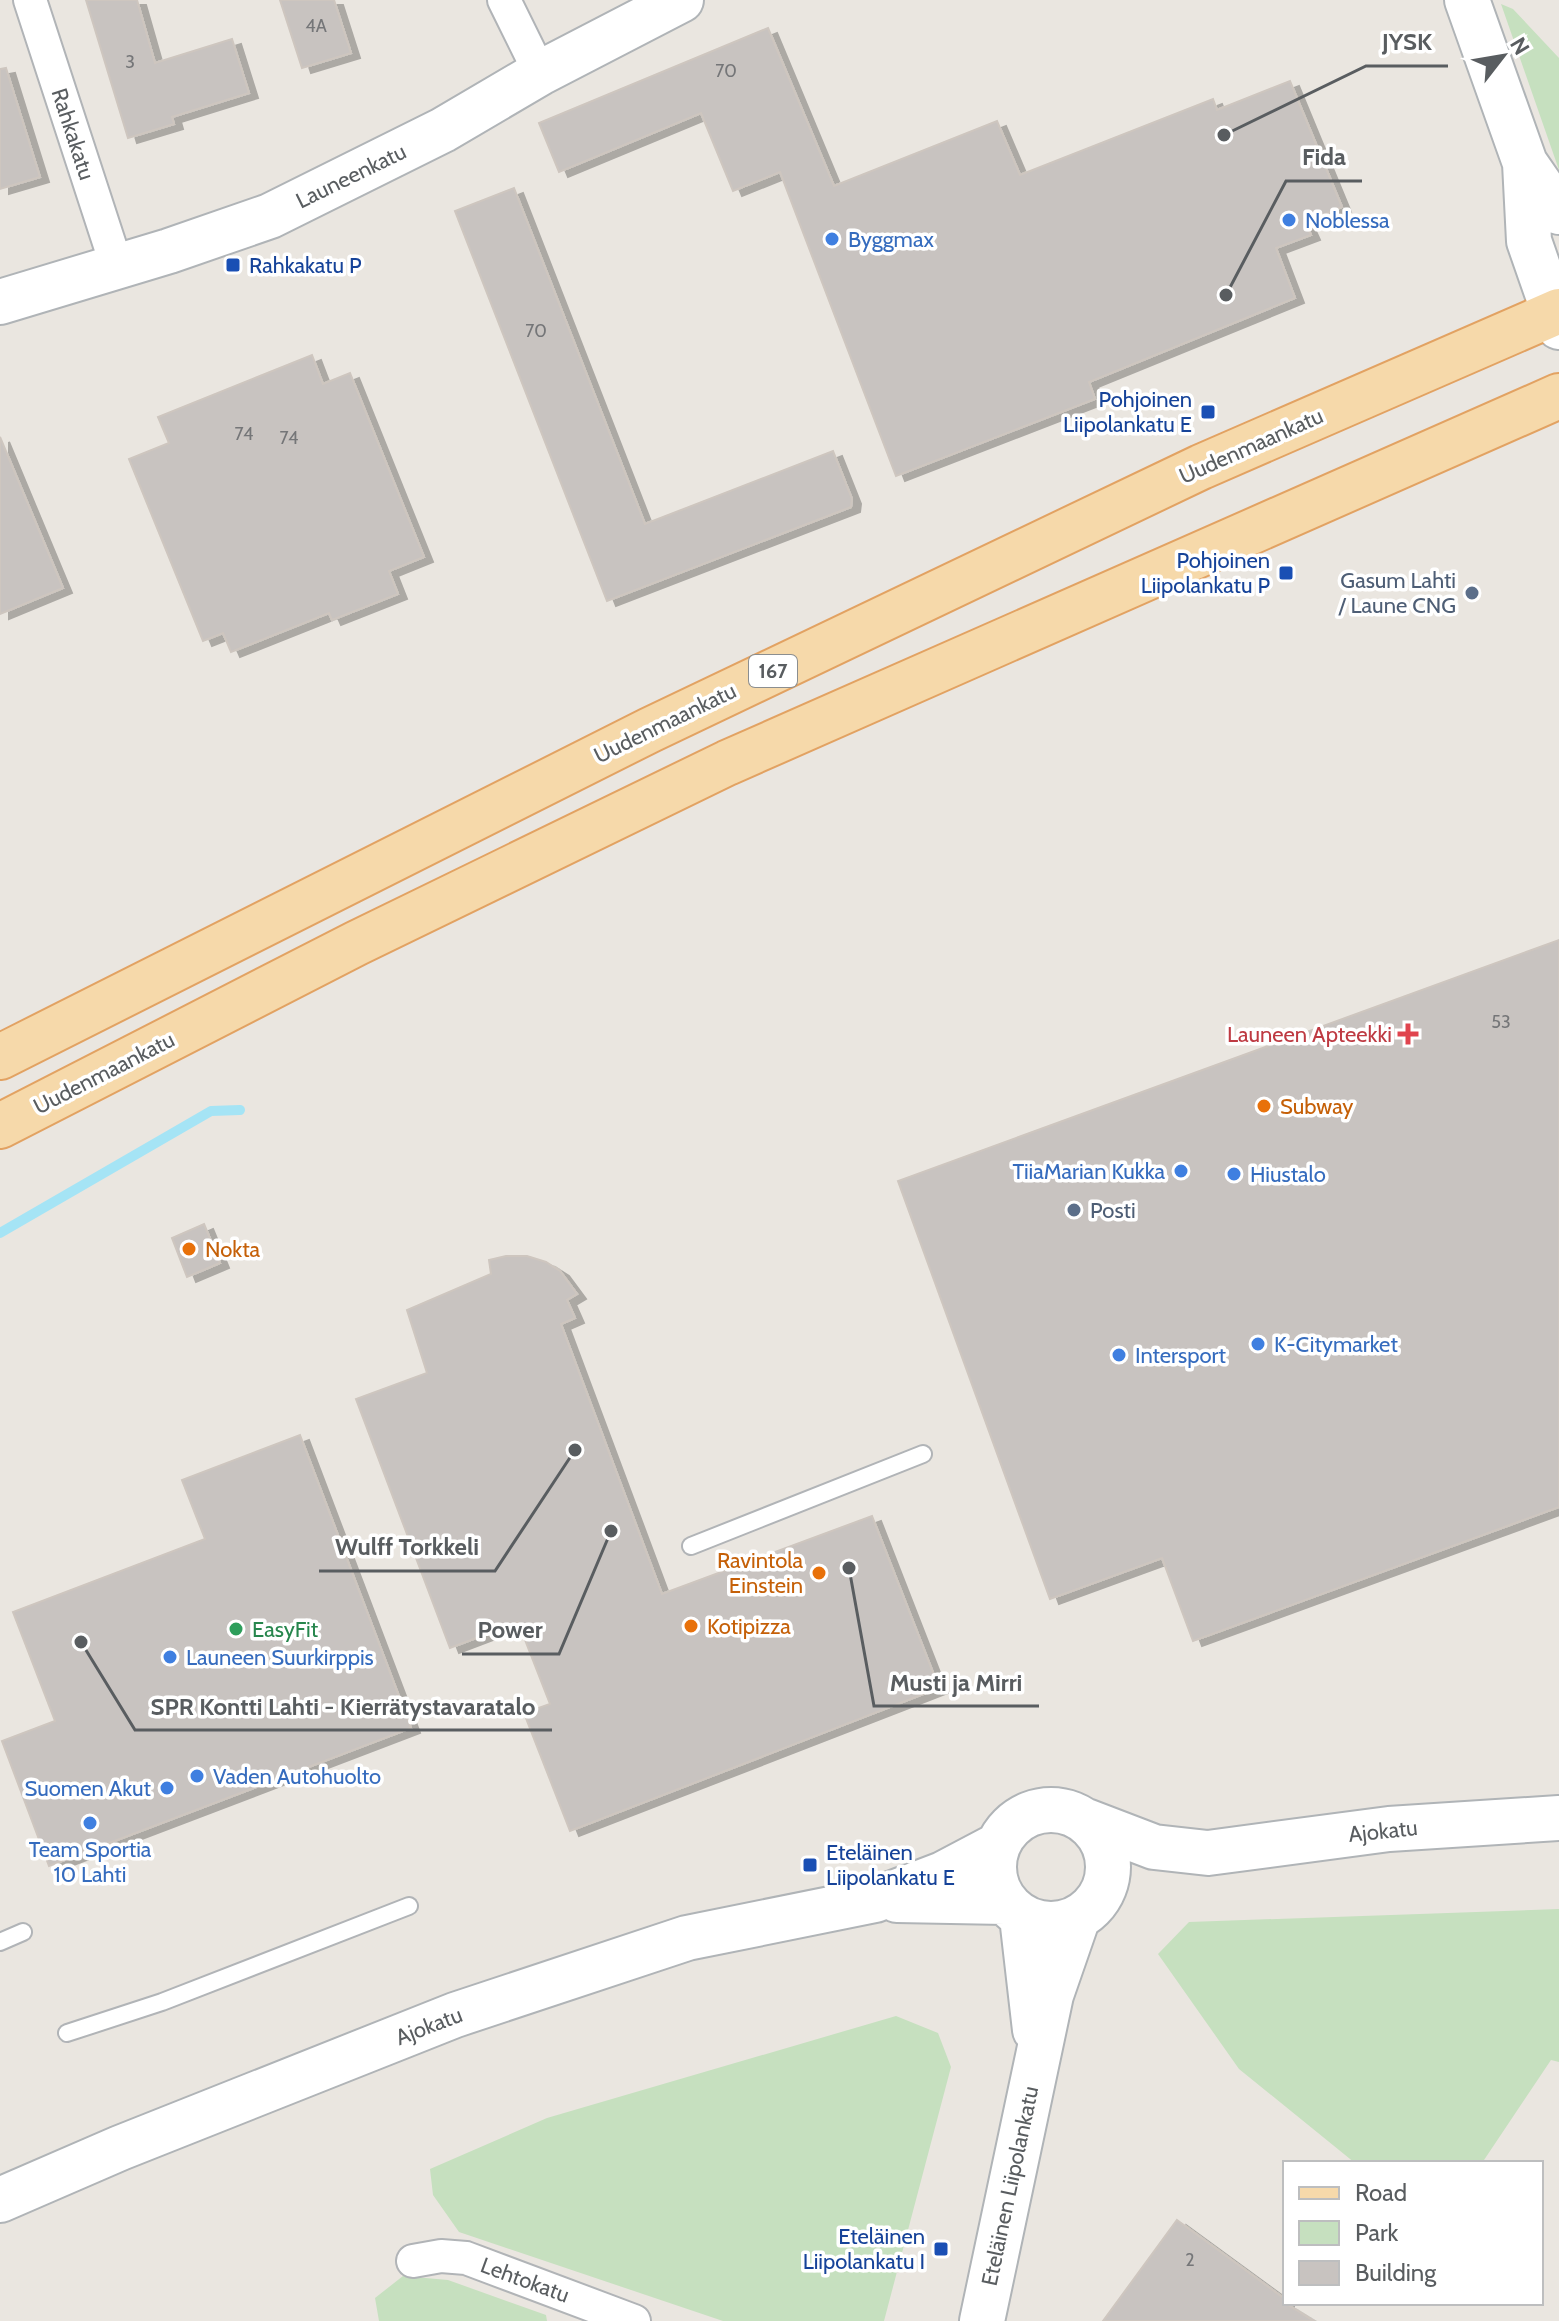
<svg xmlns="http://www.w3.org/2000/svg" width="1559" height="2321" font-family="Cabin,sans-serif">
	<defs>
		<filter id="shadow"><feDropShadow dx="9" dy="5" stdDeviation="0" flood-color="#0004"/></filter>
	</defs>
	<rect width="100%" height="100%" fill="#eae6e0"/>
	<path fill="#c6e0bf" d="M 1501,4 L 1513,9 L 1559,58 L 1559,170 Z
		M 1559,1909 L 1559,2062 L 1551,2060 L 1482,2163 L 1355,2163 L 1239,2069 L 1158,1954 L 1189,1922 Z
		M 896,2016 L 938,2033 L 951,2067 L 884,2321 L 723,2321 L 459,2232 L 433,2195 L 430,2169 L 547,2118 Z
		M 403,2276 L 448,2280 L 546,2315 L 547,2321 L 379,2321 L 375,2298 Z"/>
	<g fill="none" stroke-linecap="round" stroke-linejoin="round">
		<path stroke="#a5e4f5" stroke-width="10" d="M 0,1233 L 211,1111 L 240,1110"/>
	</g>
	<path fill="#c8c3c0" stroke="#cec6bf" stroke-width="2" filter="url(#shadow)" d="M 86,0 L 137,0 L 155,63 L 232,39 L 249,93 L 172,117 L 174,124 L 128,138 Z
		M 280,0 L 334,0 L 351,53 L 302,68 Z
		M 768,28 L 834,186 L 997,121 L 1020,175 L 1213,99 L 1217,110 L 1290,81 L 1342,207 L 1305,222 L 1311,235 L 1276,248 L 1295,298 L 1089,382 L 1095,399 L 896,476 L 780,172 L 733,191 L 701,113 L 559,172 L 539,123 Z
		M 6,68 L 40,177 L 0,189 L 0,69 Z
		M 514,188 L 645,524 L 833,451 L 852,499 L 851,507 L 607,601 L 455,211 Z
		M 312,355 L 323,384 L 350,373 L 424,557 L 389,571 L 398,594 L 332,620 L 329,613 L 231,652 L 223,633 L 203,641 L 129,459 L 169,443 L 158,417 Z
		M 0,437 L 63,588 L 0,614 Z
		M 1559,940 L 1559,1507 L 1193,1641 L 1162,1558 L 1050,1599 L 898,1181 Z
		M 204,1224 L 220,1263 L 187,1277 L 172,1238 Z
		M 506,1256 L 527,1256 L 546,1262 L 560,1271 L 577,1294 L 567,1300 L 575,1318 L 561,1324 L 662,1594 L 872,1516 L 939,1688 L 570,1831 L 524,1713 L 550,1704 L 518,1622 L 450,1648 L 356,1399 L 427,1373 L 407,1310 L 491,1274 L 489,1260 Z
		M 300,1435 L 411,1728 L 49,1866 L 2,1741 L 55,1721 L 13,1612 L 205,1539 L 182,1480 Z
		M 1177,2220 L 1285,2299 L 1285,2303 L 1314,2321 L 1103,2321 Z"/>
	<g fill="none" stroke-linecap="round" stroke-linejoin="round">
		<g stroke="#b1b4b7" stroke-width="20">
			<path id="lane" d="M 691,1546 L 923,1454
				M 0,1942 L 23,1932
				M 67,2033 L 162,2002 L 409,1906"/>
		</g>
		<g stroke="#b1b4b7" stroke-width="36">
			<path id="street" d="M 30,0 L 117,267
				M 504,0 L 540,73
				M 413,2261 L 441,2256 L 466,2258 L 634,2321"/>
		</g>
		<g stroke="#b0b4b7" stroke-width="48">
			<path id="secondary" d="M 1467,0 L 1525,163 L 1559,212
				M 1525,163 L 1529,241 L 1559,327
				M 0,302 L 169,251 L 270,216 L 443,130 L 540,73 L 681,0
				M994 1867a57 57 0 1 1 114 0a57 57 0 1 1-114 0Z
				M 1086,1821 L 1154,1847 L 1208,1853 L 1389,1829 L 1559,1818
				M 897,1900 L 1005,1902
				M 1022,1917 L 1035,2030
				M 0,2200 L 120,2148 L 455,2015 L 687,1938 L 875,1900 L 943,1874 L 998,1845
				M 982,2321 L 1051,1995 L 1077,1920"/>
		</g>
		<g stroke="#e2a262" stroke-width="48">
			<path id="primary" d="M 0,1057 L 650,730 L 1201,467 L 1559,311
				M 0,1126 L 357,943 L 727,763 L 1559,396"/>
		</g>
		<use href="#lane" stroke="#fff" stroke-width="16"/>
		<use href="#street" stroke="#fff" stroke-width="32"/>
		<use href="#secondary" stroke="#fff" stroke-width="44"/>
		<use href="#primary" stroke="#f6d9aa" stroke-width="44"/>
	</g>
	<g fill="#3f7fe0" stroke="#fff" stroke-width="3">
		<circle cx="1289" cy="220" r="8"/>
		<circle cx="832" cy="239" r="8"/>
		<circle cx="1181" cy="1171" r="8"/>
		<circle cx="1234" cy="1174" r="8"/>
		<circle cx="1258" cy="1344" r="8"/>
		<circle cx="1119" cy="1355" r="8"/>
		<circle cx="170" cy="1657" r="8"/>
		<circle cx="197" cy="1776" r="8"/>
		<circle cx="167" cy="1788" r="8"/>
		<circle cx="90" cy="1823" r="8"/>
	</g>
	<g fill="#1a4fb4" stroke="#fff" stroke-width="3">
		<rect x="225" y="257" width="16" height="16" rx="4"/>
		<rect x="1200" y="404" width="16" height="16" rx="4"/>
		<rect x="1278" y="565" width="16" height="16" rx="4"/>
		<rect x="802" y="1857" width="16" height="16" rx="4"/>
		<rect x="933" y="2241" width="16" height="16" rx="4"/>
	</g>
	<g fill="#5c6f8a" stroke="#fff" stroke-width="3">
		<circle cx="1472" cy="593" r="8"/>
		<circle cx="1074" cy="1210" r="8"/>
	</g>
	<path fill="#e0444e" stroke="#fff" stroke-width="3" d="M1404 1022h8v8h8v8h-8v8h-8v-8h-8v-8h8z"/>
	<g fill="#e8710a" stroke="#fff" stroke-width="3">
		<circle cx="1264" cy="1106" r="8"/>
		<circle cx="189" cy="1249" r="8"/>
		<circle cx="819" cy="1573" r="8"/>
		<circle cx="691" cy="1626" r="8"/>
	</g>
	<circle fill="#2e9e5b" stroke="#fff" stroke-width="3" cx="236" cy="1629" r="8"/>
	<g text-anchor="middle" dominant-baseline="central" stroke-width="7" stroke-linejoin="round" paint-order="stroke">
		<g font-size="18" fill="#757678">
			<text x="316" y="26">4A</text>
			<text x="130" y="62">3</text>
			<text x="726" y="71">70</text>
			<text x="536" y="331">70</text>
			<text x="244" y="434">74</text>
			<text x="289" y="438">74</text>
			<text x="1501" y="1022">53</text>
			<text x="1190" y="2260">2</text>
		</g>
		<rect fill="#fff" stroke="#8b8e90" stroke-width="2" x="749" y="655" width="48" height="32" rx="6"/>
		<g font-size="20" font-weight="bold" fill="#595d60">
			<text x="773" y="671">167</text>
		</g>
		<g font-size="22" fill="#595d60" stroke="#fff">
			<text transform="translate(73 134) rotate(72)">Rahkakatu</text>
			<text transform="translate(351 176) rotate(-26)">Launeenkatu</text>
			<text transform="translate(1251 446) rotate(-24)">Uudenmaankatu</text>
			<text transform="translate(665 723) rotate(-26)">Uudenmaankatu</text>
			<text transform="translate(104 1073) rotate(-27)">Uudenmaankatu</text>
			<text transform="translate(1383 1831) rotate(-6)">Ajokatu</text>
			<text transform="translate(429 2026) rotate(-21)">Ajokatu</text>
			<text transform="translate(1010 2186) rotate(-78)">Eteläinen Liipolankatu</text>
			<text transform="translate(525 2280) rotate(20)">Lehtokatu</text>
		</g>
		<g font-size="22" fill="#366cbe" stroke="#fff" text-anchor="start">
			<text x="1305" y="220">Noblessa</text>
			<text x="848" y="239">Byggmax</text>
			<text x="1165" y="1171" text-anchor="end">TiiaMarian Kukka</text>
			<text x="1250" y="1174">Hiustalo</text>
			<text x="1274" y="1344">K-Citymarket</text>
			<text x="1135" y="1355">Intersport</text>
			<text x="186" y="1657">Launeen Suurkirppis</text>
			<text x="213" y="1776">Vaden Autohuolto</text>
			<text x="151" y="1788" text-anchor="end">Suomen Akut</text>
			<text x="90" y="1849" text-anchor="middle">Team Sportia<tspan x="90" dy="25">10 Lahti</tspan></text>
		</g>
		<g font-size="22" fill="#164399" stroke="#fff" text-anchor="end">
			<text x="249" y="265" text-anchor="start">Rahkakatu P</text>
			<text x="1192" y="399">Pohjoinen<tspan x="1192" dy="25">Liipolankatu E</tspan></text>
			<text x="1270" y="560">Pohjoinen<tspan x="1270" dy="25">Liipolankatu P</tspan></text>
			<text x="826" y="1852" text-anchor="start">Eteläinen<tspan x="826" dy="25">Liipolankatu E</tspan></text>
			<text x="925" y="2236">Eteläinen<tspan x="925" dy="25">Liipolankatu I</tspan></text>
		</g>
		<g font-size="22" fill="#4e5e75" stroke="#fff" text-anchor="end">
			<text x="1456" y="580">Gasum Lahti<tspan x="1456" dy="25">/ Laune CNG</tspan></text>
			<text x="1090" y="1210" text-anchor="start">Posti</text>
		</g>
		<g font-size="22" fill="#be3a42" stroke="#fff" text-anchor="end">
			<text x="1392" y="1034">Launeen Apteekki</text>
		</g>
		<g font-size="22" fill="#c56008" stroke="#fff" text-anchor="start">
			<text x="1280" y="1106">Subway</text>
			<text x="205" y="1249">Nokta</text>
			<text x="803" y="1560" text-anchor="end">Ravintola<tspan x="803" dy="25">Einstein</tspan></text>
			<text x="707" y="1626">Kotipizza</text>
		</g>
		<g font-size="22" fill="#27864d" stroke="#fff" text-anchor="start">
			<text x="252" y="1629">EasyFit</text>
		</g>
	</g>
	<path fill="none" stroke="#595d60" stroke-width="3" d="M1224 135L1366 66H1448M1226 295L1286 181H1362M575 1450L495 1571H319M611 1531L559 1654H462M849 1568L874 1706H1039M81 1642L135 1730H552"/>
	<g fill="#595d60" stroke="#fff" stroke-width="3">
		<circle cx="1224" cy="135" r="8"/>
		<circle cx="1226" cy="295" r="8"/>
		<circle cx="575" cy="1450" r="8"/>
		<circle cx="611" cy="1531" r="8"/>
		<circle cx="849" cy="1568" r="8"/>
		<circle cx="81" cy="1642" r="8"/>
	</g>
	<g font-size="24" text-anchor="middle" font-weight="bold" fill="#595d60" stroke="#fff" stroke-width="7" stroke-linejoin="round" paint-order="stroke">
		<text x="1407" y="50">JYSK</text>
		<text x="1324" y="165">Fida</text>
		<text x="407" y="1555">Wulff Torkkeli</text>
		<text x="510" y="1638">Power</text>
		<text x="956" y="1691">Musti ja Mirri</text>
		<text x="343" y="1715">SPR Kontti Lahti - Kierrätystavaratalo</text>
	</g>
	<rect x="1283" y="2161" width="260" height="144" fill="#ffffff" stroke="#bdbebf" stroke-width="2"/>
	<rect x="1299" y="2187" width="40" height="12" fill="#f6d9aa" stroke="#bdbebf" stroke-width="2"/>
	<text x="1355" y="2201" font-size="24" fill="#595d60">Road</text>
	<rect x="1299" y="2221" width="40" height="24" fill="#c6e0bf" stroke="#bdbebf" stroke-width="2"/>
	<text x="1355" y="2241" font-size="24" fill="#595d60">Park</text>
	<rect x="1299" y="2261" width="40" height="24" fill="#c8c3c0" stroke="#bdbebf" stroke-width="2"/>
	<text x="1355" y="2281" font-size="24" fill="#595d60">Building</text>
	<g transform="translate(1503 56) rotate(59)" stroke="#ffffff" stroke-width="6" paint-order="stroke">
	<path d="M0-6L14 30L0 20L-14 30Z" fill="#595d60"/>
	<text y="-12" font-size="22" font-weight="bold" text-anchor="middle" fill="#595d60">N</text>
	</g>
</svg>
